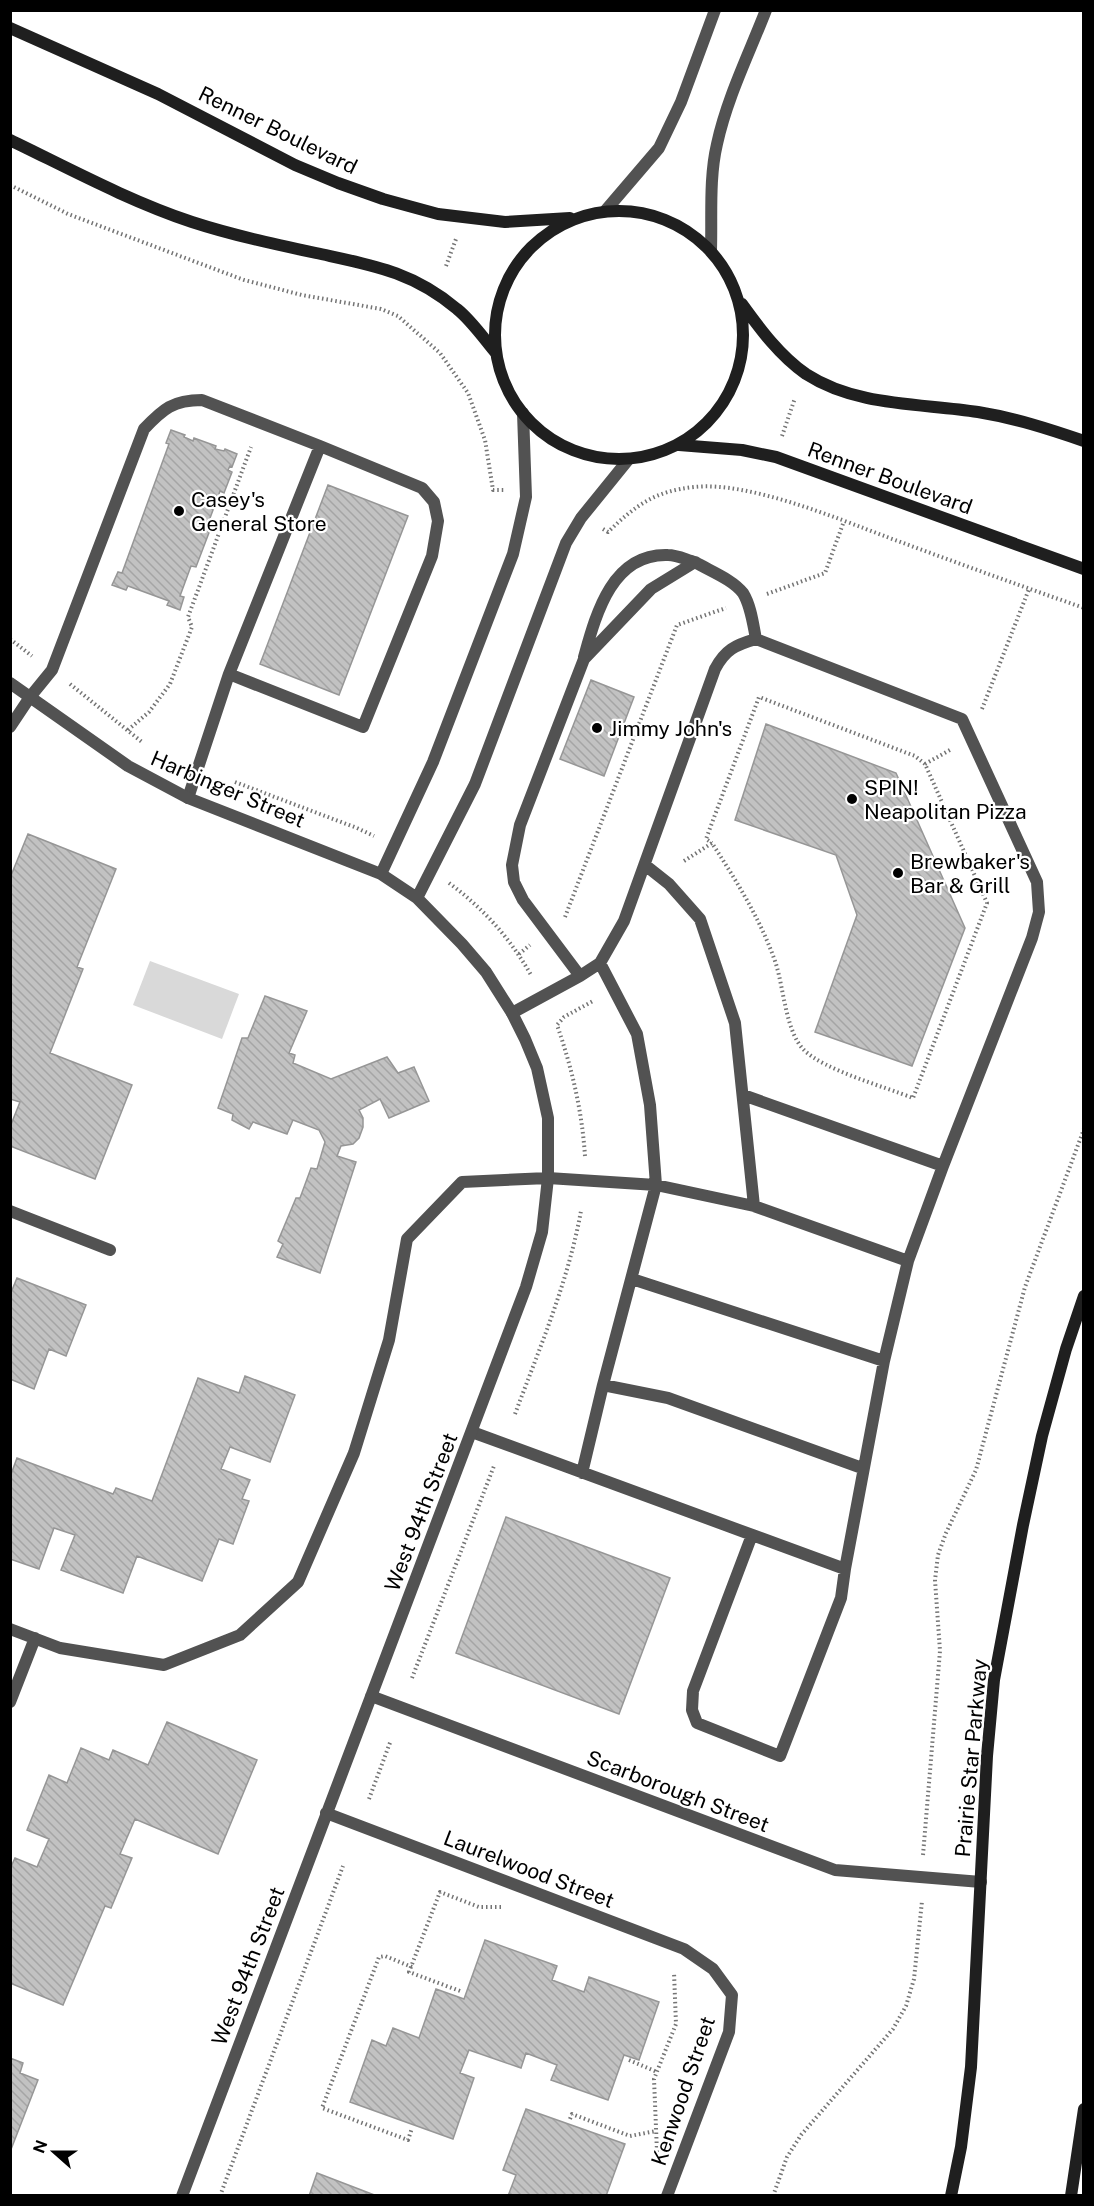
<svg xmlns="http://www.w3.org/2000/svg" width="1094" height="2206" font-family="'Public Sans',sans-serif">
	<defs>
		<pattern id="building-back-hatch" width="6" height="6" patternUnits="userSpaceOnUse" patternTransform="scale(1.5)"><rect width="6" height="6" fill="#c2c2c2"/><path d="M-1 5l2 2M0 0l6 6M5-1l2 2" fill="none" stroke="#a5a5a5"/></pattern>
	</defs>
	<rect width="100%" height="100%" fill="#fff"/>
	<path fill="#d9d9d9" d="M 150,961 L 239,994 L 222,1039 L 133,1005 Z"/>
	<path fill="url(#building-back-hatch)" stroke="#969696" stroke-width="1.5" d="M 171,430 L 185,435 L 184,437 L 193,441 L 194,438 L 216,446 L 215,449 L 224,451 L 225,449 L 237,454 L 232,467 L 230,466 L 228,470 L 232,472 L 224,493 L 220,491 L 206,529 L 210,530 L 196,567 L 191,566 L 180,596 L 184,597 L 180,610 L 167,605 L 169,601 L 128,586 L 126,590 L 112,585 L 118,572 L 122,573 L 169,444 L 166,443 Z
		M 328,485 L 408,516 L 339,695 L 260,664 Z
		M 591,680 L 634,697 L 604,776 L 560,759 Z
		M 766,724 L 896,773 L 965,928 L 912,1066 L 815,1032 L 857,915 L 836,855 L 735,820 Z
		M 28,834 L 116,869 L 77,967 L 83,969 L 50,1053 L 132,1085 L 95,1179 L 10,1146 L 10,1127 L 20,1102 L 10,1099 L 10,878 Z
		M 265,996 L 307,1011 L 289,1053 L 295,1055 L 293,1063 L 331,1079 L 387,1057 L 398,1073 L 414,1067 L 429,1101 L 389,1118 L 380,1099 L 359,1110 L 363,1118 L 363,1127 L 359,1138 L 353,1144 L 341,1146 L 337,1156 L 356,1162 L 320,1273 L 277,1257 L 283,1244 L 278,1241 L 296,1198 L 300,1198 L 311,1168 L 317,1169 L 325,1142 L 319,1130 L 293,1120 L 287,1134 L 253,1122 L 249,1129 L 232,1120 L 233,1114 L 218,1108 L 242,1038 L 248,1038 Z
		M 17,1278 L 86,1305 L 66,1356 L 49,1349 L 34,1389 L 10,1379 L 10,1295 Z
		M 245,1376 L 295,1395 L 270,1462 L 230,1447 L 221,1469 L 250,1480 L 242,1499 L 249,1501 L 233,1544 L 219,1539 L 202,1581 L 137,1556 L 123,1593 L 61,1570 L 75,1535 L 54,1528 L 39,1569 L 10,1559 L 10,1477 L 17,1458 L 113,1494 L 116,1488 L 152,1501 L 198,1378 L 239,1393 Z
		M 506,1517 L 670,1578 L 619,1714 L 456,1653 Z
		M 167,1722 L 257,1760 L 218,1854 L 135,1819 L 120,1854 L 132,1858 L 111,1908 L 105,1906 L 63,2005 L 10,1983 L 10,1869 L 15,1858 L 37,1867 L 49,1839 L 27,1830 L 49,1775 L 67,1783 L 81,1748 L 109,1760 L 113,1750 L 148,1765 Z
		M 485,1940 L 557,1966 L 552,1980 L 584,1992 L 589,1977 L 659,2002 L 639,2060 L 624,2055 L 608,2100 L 551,2080 L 557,2065 L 526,2053 L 521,2068 L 469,2050 L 460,2073 L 474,2078 L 453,2139 L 350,2102 L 372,2040 L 386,2046 L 393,2028 L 419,2038 L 436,1989 L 464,1999 Z
		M 10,2058 L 23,2063 L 20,2073 L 38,2080 L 10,2152 Z
		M 526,2109 L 625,2144 L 606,2196 L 508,2196 L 516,2175 L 503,2170 Z
		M 317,2173 L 377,2196 L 309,2196 Z"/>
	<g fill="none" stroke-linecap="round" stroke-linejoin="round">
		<path stroke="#747474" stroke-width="4" stroke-dasharray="1.5 3" stroke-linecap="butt" d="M 10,185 L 68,214 L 244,280 L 302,295 L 381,309 L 398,316 L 440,353 L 468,393 L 485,440 L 493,490 L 504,490
			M 446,266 L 456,239
			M 782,436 L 795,398
			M 603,529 L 608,532 C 636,505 655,491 694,487 C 748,481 836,518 887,537 C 952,561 1018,585 1084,608
			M 767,594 L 825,573 L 844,521
			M 10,639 L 32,656
			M 70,684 L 142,742
			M 982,709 L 1029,589
			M 128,730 L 149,712 L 170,684 L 192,627 L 188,617 L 251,447
			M 925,764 L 950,750
			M 235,782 L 357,828 L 374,836
			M 684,861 L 712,843 C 737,882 761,920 776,964 C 784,990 786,1032 804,1050 C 824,1070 885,1087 913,1098 L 987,903 L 925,764 L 915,756 L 759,697 L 706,839 L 712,843
			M 449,883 C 483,908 510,938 531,975
			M 565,917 L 677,625 L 726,608
			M 519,954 L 530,945
			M 585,1156 C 582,1111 572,1068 557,1025 L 564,1017 L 593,1001
			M 515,1414 C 540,1347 568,1282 581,1211
			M 412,1678 L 494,1466
			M 369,1799 L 391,1740
			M 923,1855 L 940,1651 L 935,1580 L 938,1555 L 946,1533 L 976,1470 L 1025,1287 L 1084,1129
			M 412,1967 L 385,1956 L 379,1957 L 322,2108 L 408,2140 L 412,2128
			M 460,1991 L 409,1972 L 440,1892 L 479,1907 L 502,1907
			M 629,2060 L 657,2072
			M 570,2119 L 572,2114 L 630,2136 L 656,2131
			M 657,2152 L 654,2079 L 676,2024 L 674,1972
			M 220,2196 L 343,1866
			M 773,2196 L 787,2157 L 801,2135 L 893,2029 L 906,2006 L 914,1979 L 922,1901"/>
		<path stroke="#525252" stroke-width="12" d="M 606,210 L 659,148 L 681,102 L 715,10
			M 711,250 C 712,215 709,178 717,144 C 727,98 749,54 766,10
			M 584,657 C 596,614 612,553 668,555 C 677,555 687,560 695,562
			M 30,697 L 52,670 L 144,429 C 163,409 173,400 202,400 L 320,446 L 422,488 L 434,502 L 438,521 L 432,556 L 363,727 L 229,674
			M 188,798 L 229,674 L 320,446
			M 645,865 L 669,884 L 700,919 L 735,1023 L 754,1206
			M 580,976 L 523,900 L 514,882 L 512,865 L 520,825 L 584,659 L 651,589 L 695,562 C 710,571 732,579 743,593 C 751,606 753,624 756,639
			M 512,1013 L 580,976 L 600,963 L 624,921 L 715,669 C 725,650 735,645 756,639 L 962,719 L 1037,882 L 1039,912 L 1032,938 L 943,1166 L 908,1261 L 754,1206 L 656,1185 L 548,1178
			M 743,1095 L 943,1166
			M 632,1279 L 884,1361
			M 603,1385 L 668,1398 L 862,1468
			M 472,1432 L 845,1569 L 884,1361 L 908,1261
			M 582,1473 L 603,1385 L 656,1185 L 650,1105 L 637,1034 L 600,963
			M 752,1535 L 693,1691 L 692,1710 L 697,1723 L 780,1756 L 841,1598 L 845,1569"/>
		<path stroke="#525252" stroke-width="12" d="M 10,683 L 128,766 L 188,798 L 381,874 L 417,898 L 462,944 L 486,972 L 512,1013 L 525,1039 L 537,1068 L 548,1118 L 548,1178 L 542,1232 L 526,1287 L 182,2196
			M 10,727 L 30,697
			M 381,874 L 433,762 L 513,554 L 526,497 L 523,413
			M 417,898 L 475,784 L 566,543 L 581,518 L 628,460
			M 10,1211 L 110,1250
			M 10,1629 L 60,1648 L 164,1665 L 240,1635 L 298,1582 L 354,1453 L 389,1340 L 407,1239 L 462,1182 L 548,1178
			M 371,1696 L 835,1870 L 981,1882
			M 10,1702 L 35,1638
			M 326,1813 L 684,1949 L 713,1969 L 732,1995 L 729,2032 L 667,2196"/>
		<path stroke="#1f1f1f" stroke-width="12" d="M 10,28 L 158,94 L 295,165 L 338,183 L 383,199 L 438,214 L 505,222 L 570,218
			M 10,140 C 70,169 129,201 192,222 C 232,235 274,244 316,253 C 371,265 412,271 457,309 C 472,321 484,339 496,353
			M495 335a124 124 0 1 1 248 0a124 124 0 1 1-248 0Z
			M 742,304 C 760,329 780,356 806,374 C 857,407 921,403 978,412 C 1015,418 1049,429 1084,441
			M 679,445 L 742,450 L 776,457 L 1084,569
			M 951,2196 L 961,2147 L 971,2067 L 987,1756 L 994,1680 L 1023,1525 L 1042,1436 L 1066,1349 L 1084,1296
			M 1071,2196 L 1084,2109"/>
	</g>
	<g fill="#000" stroke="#fff" stroke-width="2">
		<circle cx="179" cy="511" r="6"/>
		<circle cx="597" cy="728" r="6"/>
		<circle cx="852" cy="799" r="6"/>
		<circle cx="898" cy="873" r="6"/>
	</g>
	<g text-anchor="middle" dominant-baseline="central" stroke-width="4.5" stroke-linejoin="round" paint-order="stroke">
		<g font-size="21" fill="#000" stroke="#fff">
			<text transform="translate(278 130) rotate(26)">Renner Boulevard</text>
			<text transform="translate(890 478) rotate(20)">Renner Boulevard</text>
			<text transform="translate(228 789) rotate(23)">Harbinger Street</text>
			<text transform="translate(421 1512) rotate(-69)">West 94th Street</text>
			<text transform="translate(971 1758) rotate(-85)">Prairie Star Parkway</text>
			<text transform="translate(678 1791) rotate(21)">Scarborough Street</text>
			<text transform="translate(529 1869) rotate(21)">Laurelwood Street</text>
			<text transform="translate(248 1966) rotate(-69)">West 94th Street</text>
			<text transform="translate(683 2091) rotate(-71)">Kenwood Street</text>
		</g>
		<g font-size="21" fill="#000" stroke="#fff" text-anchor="start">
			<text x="191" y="499">Casey's<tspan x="191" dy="24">General Store</tspan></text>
			<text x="609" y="728">Jimmy John's</text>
			<text x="864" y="787">SPIN!<tspan x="864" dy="24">Neapolitan Pizza</tspan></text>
			<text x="910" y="861">Brewbaker's<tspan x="910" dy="24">Bar &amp; Grill</tspan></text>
		</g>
	</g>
	<rect width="1094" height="2206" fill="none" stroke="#000000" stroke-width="24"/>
	<g transform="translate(54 2152) rotate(291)" stroke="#ffffff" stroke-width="4.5" paint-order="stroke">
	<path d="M0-4.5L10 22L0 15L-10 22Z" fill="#000000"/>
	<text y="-9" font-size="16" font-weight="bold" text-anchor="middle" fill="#000000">N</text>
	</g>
</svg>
